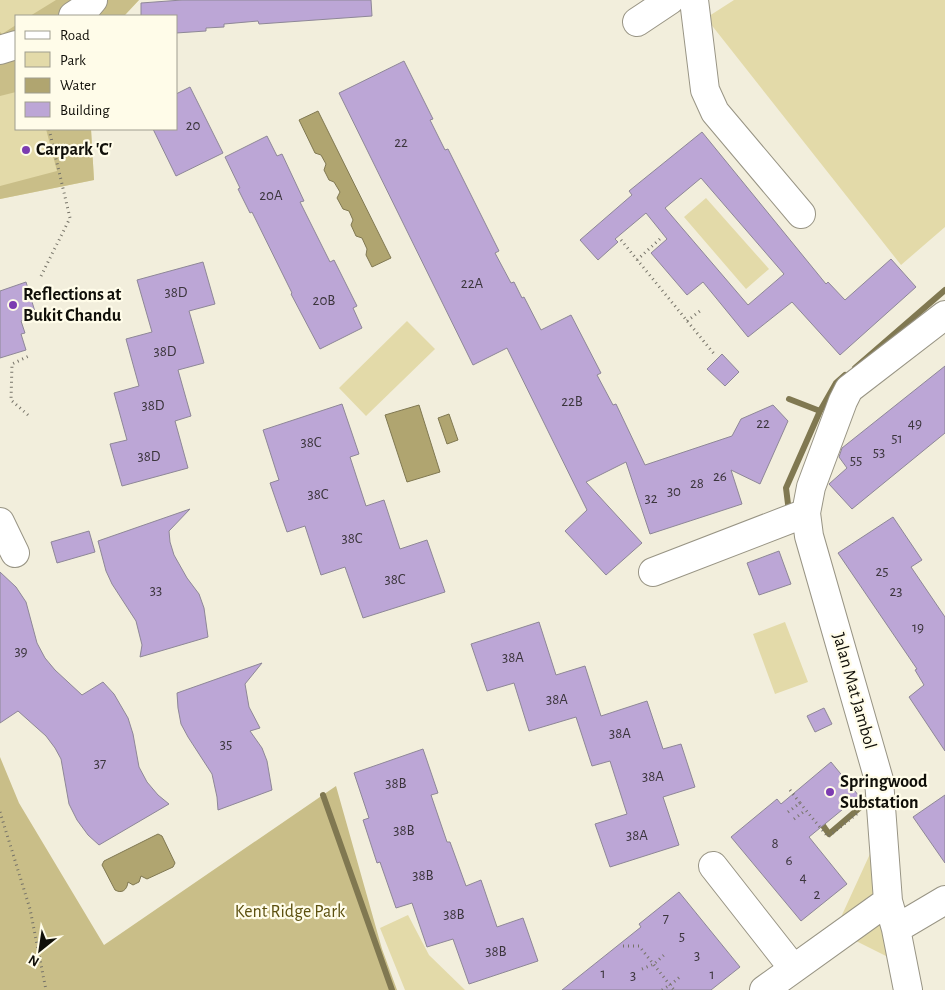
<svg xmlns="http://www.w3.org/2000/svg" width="945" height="990" font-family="'Alegreya Sans',sans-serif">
	<rect width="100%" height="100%" fill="#f2eedc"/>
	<path fill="#e3daa9" d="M 0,0 L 139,0 L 124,16 L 16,16 L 16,129 L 91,129 L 94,180 L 0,199 Z
		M 734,0 L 945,0 L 945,227 L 901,265 L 706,18 Z
		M 706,198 L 769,269 L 746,289 L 684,217 Z
		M 407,321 L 435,349 L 366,416 L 339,388 Z
		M 785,622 L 808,682 L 775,694 L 753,634 Z
		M 875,843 L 878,897 L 836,928 Z
		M 408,915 L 429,955 L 465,990 L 405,990 L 380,928 Z
		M 883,916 L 894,960 L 852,939 Z"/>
	<path fill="#c9be88" d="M 56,0 L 139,0 L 124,16 L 30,16 Z
		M 16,25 L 16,92 L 0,96 L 0,32 L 2,34 Z
		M 46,129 L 91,129 L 94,180 L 0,199 L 0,186 L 57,171 Z
		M 0,757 L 19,803 L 104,945 L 336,786 L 382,949 L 397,990 L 0,990 Z"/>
	<path fill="#b0a570" stroke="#807851" d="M 318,111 L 391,258 L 372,267 L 366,255 L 367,249 L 362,238 L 356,236 L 351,225 L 353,220 L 349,211 L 343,209 L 337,198 L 340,192 L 334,182 L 329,180 L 324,170 L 326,164 L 321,155 L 315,153 L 299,120 Z
		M 419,405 L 440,472 L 407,482 L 385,415 Z
		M 449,414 L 458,440 L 447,444 L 438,418 Z
		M 158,834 L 162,836 L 175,863 L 173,867 L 147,879 L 141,876 L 139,882 L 133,885 L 128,882 C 127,890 122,894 115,890 L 102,865 L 104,861 Z"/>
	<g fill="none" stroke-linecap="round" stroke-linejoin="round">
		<path stroke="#807851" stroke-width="6" d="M 855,368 L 945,290
			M 789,399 L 820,411
			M 789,512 L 786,488 L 820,411 L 836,383 L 845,375
			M 323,795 L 392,990
			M 819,820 L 829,834 L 870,799"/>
	</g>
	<path fill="#bca6d6" stroke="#8e8797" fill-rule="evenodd" d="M 182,0 L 371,0 L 372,16 L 259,24 L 258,21 L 224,24 L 224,27 L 206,28 L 206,31 L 176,33 L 176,16 L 141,16 L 141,3 Z
		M 404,61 L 433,119 L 430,120 L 445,150 L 448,149 L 499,251 L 495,253 L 511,283 L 514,282 L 522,298 L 524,297 L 541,330 L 571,315 L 601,373 L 597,375 L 613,405 L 616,404 L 645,465 L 732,436 L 741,419 L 773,405 L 788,421 L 760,484 L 731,470 L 742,504 L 650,534 L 626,462 L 586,482 L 642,543 L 606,575 L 565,531 L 587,510 L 507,348 L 473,365 L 339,93 Z
		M 190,87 L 223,153 L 176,176 L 153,129 L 176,129 L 176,94 Z
		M 702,132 L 826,284 L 828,282 L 845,300 L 891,259 L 916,287 L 840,355 L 792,302 L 748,337 L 703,282 L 687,295 L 651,253 L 667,239 L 646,213 L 615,239 L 618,242 L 598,260 L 580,240 L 632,195 L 629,191 ZM 701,178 L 784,274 L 748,305 L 665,208 Z
		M 267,136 L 277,156 L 282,154 L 304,201 L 300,202 L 330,262 L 334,260 L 357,306 L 353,308 L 362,328 L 320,349 L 291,294 L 292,293 L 252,212 L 250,213 L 238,189 L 240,188 L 225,157 Z
		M 203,262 L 215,304 L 189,311 L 204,363 L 178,370 L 191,416 L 175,421 L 188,468 L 122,486 L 110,444 L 127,440 L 114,393 L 139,386 L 126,339 L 152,332 L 137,280 Z
		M 26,282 L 36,315 L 21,321 L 25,333 L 21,334 L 26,350 L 0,358 L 0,291 Z
		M 722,354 L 739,372 L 725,386 L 707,369 Z
		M 945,366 L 945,433 L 852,509 L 829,484 L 847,468 L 839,457 L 842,448 Z
		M 342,404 L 359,454 L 350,457 L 366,506 L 384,500 L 400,549 L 427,540 L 445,592 L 363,618 L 345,567 L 321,575 L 305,526 L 287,532 L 270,483 L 279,480 L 263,430 Z
		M 190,509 L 169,531 L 170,542 L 174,555 L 187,578 L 199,594 L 204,608 L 208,637 L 140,657 L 142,645 L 136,621 L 112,584 L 106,571 L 98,541 Z
		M 893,517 L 922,560 L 911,567 L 945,617 L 945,751 L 909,697 L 924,685 L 915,670 L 917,669 L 838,553 Z
		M 89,531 L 95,552 L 57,563 L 51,542 Z
		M 779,551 L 791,584 L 759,595 L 747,563 Z
		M 0,572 L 16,587 L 26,602 L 37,643 L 45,658 L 55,670 L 82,695 L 103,682 L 114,694 L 128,718 L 133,734 L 139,767 L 147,782 L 158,795 L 169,804 L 99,845 L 88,835 L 77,820 L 69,804 L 61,759 L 55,748 L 46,736 L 18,711 L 0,723 Z
		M 539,622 L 556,675 L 585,666 L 601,716 L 647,701 L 663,749 L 681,744 L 695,787 L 663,797 L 679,845 L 610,867 L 595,824 L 627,814 L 610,761 L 592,766 L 576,717 L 529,731 L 514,683 L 487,691 L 471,644 Z
		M 262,663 L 245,684 L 249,707 L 260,728 L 250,731 L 262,748 L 267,761 L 272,790 L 218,810 L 217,797 L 212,774 L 188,737 L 181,724 L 178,708 L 177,693 Z
		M 824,708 L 832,724 L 815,732 L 807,716 Z
		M 423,749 L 438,793 L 431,795 L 447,842 L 450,842 L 466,886 L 481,880 L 497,927 L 523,918 L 538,961 L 469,984 L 453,939 L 427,947 L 412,903 L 396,908 L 380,862 L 377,863 L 363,820 L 369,818 L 354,773 Z
		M 831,762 L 859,796 L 809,837 L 847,884 L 801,921 L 731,837 L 777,799 L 781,804 Z
		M 945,795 L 945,863 L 913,817 Z
		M 679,892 L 740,967 L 711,990 L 562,990 L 641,927 L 639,924 Z"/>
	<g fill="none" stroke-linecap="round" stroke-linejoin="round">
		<g stroke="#989484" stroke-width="30">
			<path id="minor" d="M 694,0 L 705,90 L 715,112 L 801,214
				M 73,16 L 88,6 L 93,0
				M 637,22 L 670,0
				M 0,50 L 16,45
				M 0,522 L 15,553
				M 653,572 L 806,513
				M 713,866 L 793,968
				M 896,929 L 945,900
				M 764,990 L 888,901
				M 908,990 L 896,929 L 888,901 L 879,780 L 809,536 L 806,513 L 811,487 L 843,401 L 849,389 L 945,315"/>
		</g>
		<path stroke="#767368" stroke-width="3" stroke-dasharray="1 4" stroke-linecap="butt" d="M 621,240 L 715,355
			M 637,260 L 662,237
			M 41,276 L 70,218 L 49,129
			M 687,321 L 700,311
			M 28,415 L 11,400 L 12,364 L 31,355
			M 790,790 L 800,803
			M 0,812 L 30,909 L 46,990
			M 788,812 L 800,803 L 828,837 L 858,813
			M 794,819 L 806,810
			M 623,946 L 639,946 L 674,990
			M 642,969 L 654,964 L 664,955
			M 662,990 L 670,985 L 681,976"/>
		<use href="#minor" stroke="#fff" stroke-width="28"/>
	</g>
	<g fill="#7c3cb1" stroke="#fffce9" stroke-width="2">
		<circle cx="26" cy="150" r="5"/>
		<circle cx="13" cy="305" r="5"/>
		<circle cx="830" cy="792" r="5"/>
	</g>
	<g text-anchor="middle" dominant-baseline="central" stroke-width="4.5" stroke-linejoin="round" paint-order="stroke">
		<g font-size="15" fill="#3b353c">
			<text x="193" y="125">20</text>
			<text x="401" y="142">22</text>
			<text x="271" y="195">20A</text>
			<text x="472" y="283">22A</text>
			<text x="176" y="292">38D</text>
			<text x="324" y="300">20B</text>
			<text x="165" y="351">38D</text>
			<text x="572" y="401">22B</text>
			<text x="153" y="405">38D</text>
			<text x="763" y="423">22</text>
			<text x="915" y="423">49</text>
			<text x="897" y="438">51</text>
			<text x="311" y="442">38C</text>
			<text x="879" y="452">53</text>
			<text x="149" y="456">38D</text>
			<text x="856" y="460">55</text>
			<text x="720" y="476">26</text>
			<text x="697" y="483">28</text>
			<text x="674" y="491">30</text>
			<text x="318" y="494">38C</text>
			<text x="651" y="498">32</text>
			<text x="352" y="538">38C</text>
			<text x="882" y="571">25</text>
			<text x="395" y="579">38C</text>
			<text x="156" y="590">33</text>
			<text x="896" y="591">23</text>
			<text x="918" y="627">19</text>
			<text x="21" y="651">39</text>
			<text x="513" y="657">38A</text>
			<text x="557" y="699">38A</text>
			<text x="620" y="733">38A</text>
			<text x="226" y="744">35</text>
			<text x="100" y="763">37</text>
			<text x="653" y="776">38A</text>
			<text x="396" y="783">38B</text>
			<text x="404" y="830">38B</text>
			<text x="637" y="835">38A</text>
			<text x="775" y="843">8</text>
			<text x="789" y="860">6</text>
			<text x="423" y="875">38B</text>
			<text x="803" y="877">4</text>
			<text x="817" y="894">2</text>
			<text x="454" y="914">38B</text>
			<text x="666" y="918">7</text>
			<text x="682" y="936">5</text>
			<text x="496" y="951">38B</text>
			<text x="697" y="955">3</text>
			<text x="603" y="973">1</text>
			<text x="712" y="974">1</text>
			<text x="633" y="975">3</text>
		</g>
		<g font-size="18" font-weight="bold" fill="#100f09" stroke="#fffce9" text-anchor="start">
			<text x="36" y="150">Carpark 'C'</text>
			<text x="23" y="295">Reflections at<tspan x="23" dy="21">Bukit Chandu</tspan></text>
			<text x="840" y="782">Springwood<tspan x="840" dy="21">Substation</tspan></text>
		</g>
		<g font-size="18" fill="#100f09" stroke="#fffce9">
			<text transform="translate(854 691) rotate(74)">Jalan Mat Jambol</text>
		</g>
		<g font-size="18" fill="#5c500f" stroke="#fffce9">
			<text x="290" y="912">Kent Ridge Park</text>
		</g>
	</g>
	<rect x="15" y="15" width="162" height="115" fill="#fffce9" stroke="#9f9d8f"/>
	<rect x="25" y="31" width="25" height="8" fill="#ffffff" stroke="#9f9d8f"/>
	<text x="60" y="40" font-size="15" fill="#100f09">Road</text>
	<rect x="25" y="52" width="25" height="15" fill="#e3daa9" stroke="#9f9d8f"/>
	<text x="60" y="65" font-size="15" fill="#100f09">Park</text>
	<rect x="25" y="78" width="25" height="15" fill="#b0a570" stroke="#9f9d8f"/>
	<text x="60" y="90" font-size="15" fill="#100f09">Water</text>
	<rect x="25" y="102" width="25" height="15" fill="#bca6d6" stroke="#9f9d8f"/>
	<text x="60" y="115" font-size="15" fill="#100f09">Building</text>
	<g transform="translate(40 950) rotate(210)" stroke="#fffce9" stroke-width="4" paint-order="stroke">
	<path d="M0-4L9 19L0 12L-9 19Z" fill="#100f09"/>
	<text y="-8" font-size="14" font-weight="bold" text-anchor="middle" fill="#100f09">N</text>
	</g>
</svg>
